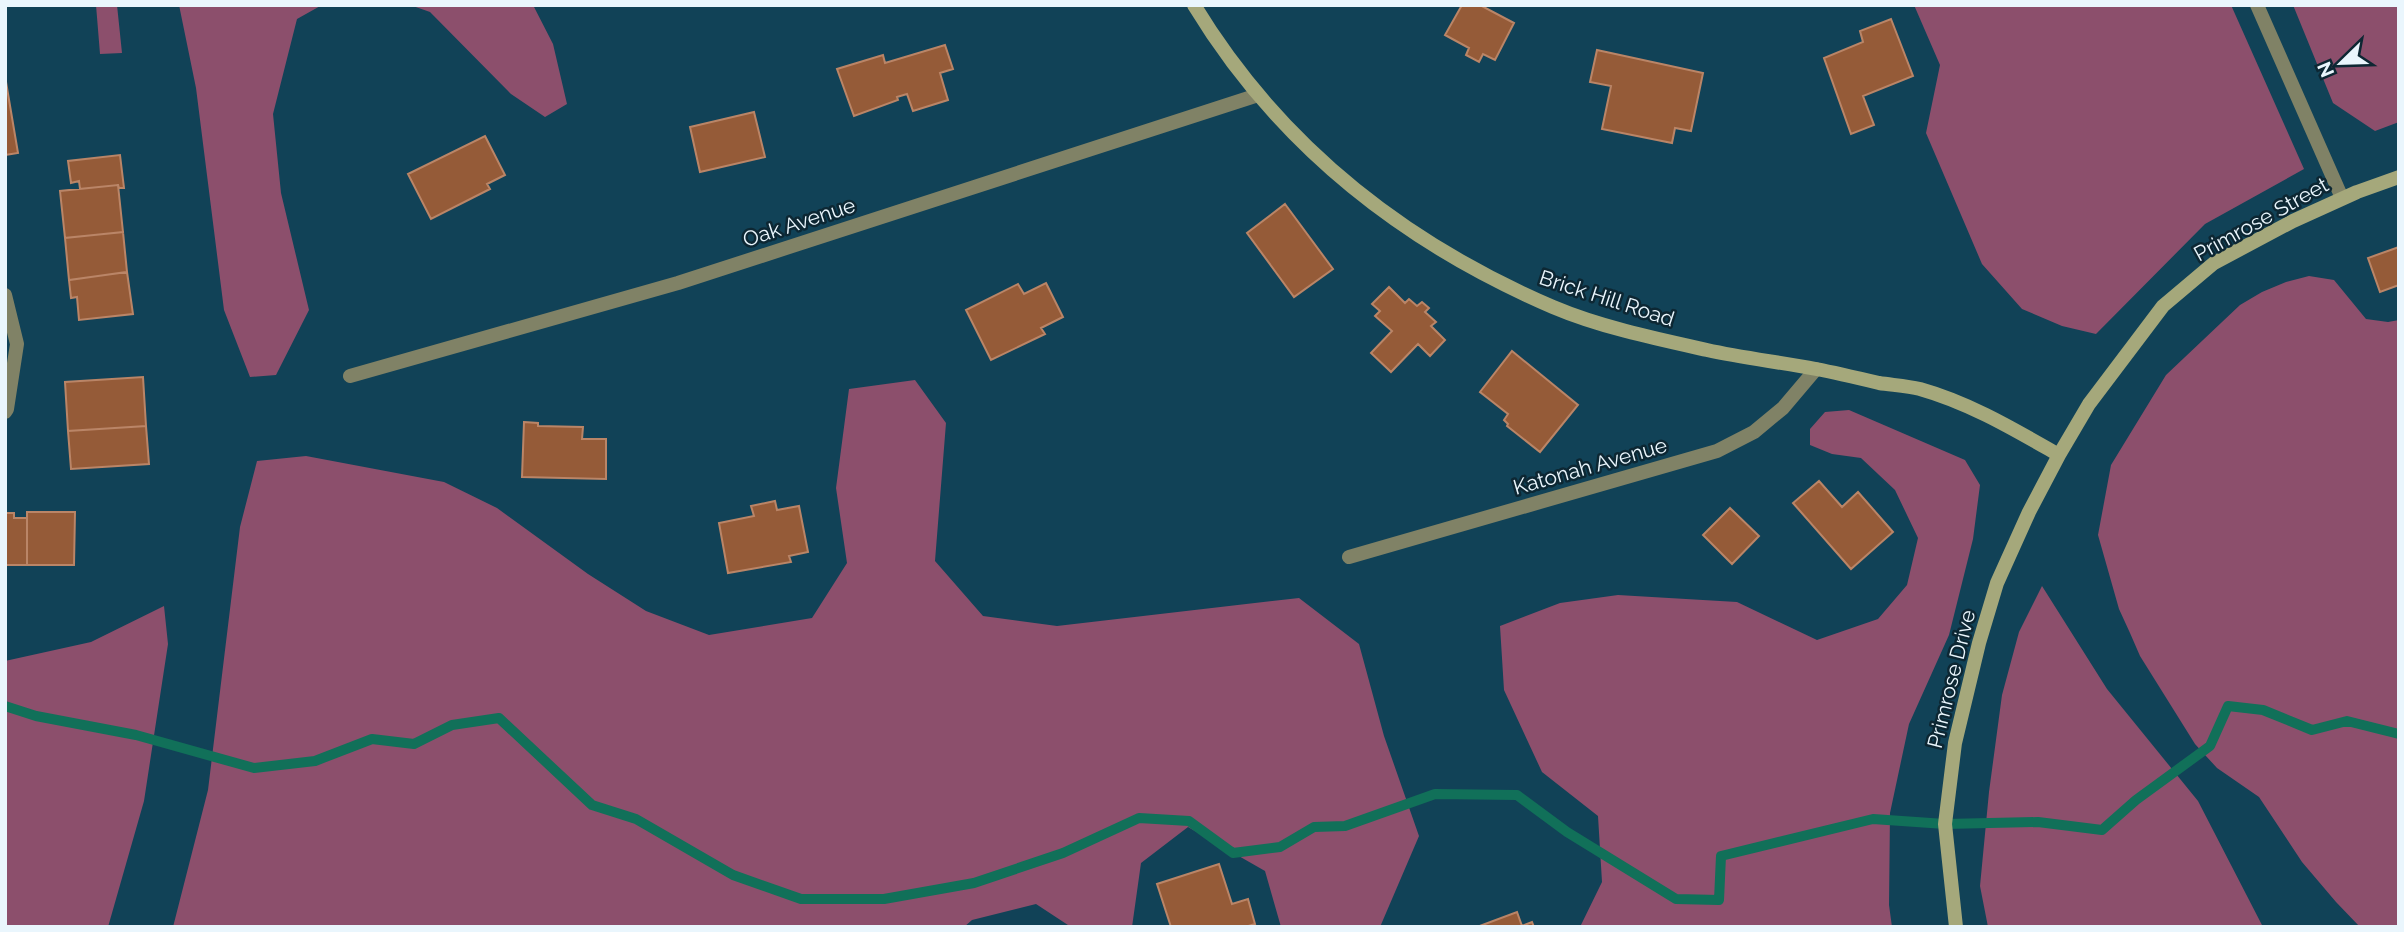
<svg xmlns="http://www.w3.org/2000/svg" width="2404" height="932" font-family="Raleway,sans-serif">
	<rect width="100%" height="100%" fill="#114257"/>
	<path fill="#8c4f6c" d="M 96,5 L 117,5 L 122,53 L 100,54 Z
		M 179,5 L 322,5 L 297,19 L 273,114 L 281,193 L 309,310 L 276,375 L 250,377 L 224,310 L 196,88 Z
		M 410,5 L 533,5 L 553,44 L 567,104 L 545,117 L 511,94 L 430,12 Z
		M 1914,5 L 2231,5 L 2304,169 L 2205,224 L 2096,334 L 2062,326 L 2022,309 L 1982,264 L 1926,133 L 1940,65 Z
		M 2293,5 L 2399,5 L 2399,122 L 2375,131 L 2333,103 Z
		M 2309,276 L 2334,280 L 2366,319 L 2388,322 L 2399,320 L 2399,927 L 2360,927 L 2336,902 L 2302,862 L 2259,797 L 2217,768 L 2195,744 L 2140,656 L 2130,633 L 2119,609 L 2098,535 L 2111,465 L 2166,375 L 2240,305 L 2262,292 L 2286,282 Z
		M 915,380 L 946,423 L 935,561 L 983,616 L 1057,626 L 1299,598 L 1359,644 L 1384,736 L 1419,836 L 1380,927 L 1281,927 L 1265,871 L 1188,827 L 1141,863 L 1132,927 L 1071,927 L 1036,904 L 972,920 L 964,927 L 173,927 L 208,790 L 240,527 L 257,461 L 306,456 L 444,482 L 497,508 L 588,574 L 646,611 L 709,635 L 812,618 L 847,563 L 836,488 L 849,389 Z
		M 1849,410 L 1965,460 L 1980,485 L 1973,539 L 1949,635 L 1909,724 L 1890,813 L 1889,905 L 1892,927 L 1580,927 L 1602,882 L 1598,816 L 1542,772 L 1504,690 L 1500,626 L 1560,603 L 1618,595 L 1737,602 L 1817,640 L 1878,619 L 1907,585 L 1918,538 L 1895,490 L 1861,458 L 1832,454 L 1810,445 L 1810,429 L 1825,412 Z
		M 2042,586 L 2107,689 L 2198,801 L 2263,927 L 1988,927 L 1980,886 L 1989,792 L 2002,695 L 2019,632 Z
		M 164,606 L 168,644 L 144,801 L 108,927 L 5,927 L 5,661 L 91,642 Z"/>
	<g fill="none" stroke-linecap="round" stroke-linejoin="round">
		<path stroke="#117059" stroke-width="10" d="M 5,706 L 36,716 L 136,735 L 254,768 L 315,761 L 372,739 L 414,744 L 452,725 L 499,718 L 592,805 L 636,819 L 733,875 L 801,899 L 884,899 L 974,883 L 1063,853 L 1139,818 L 1189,821 L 1233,853 L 1280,847 L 1314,827 L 1345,826 L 1435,794 L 1517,795 L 1567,832 L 1676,899 L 1719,900 L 1721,856 L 1873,819 L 1945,824 L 2038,822 L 2102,830 L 2136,800 L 2210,746 L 2228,706 L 2263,710 L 2312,730 L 2347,721 L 2399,734"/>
	</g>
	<path fill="#955b38" stroke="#ba8567" stroke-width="2" d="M 1462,5 L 1480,5 L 1514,23 L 1495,60 L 1483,54 L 1479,62 L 1466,55 L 1469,48 L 1445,35 Z
		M 1891,19 L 1913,76 L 1863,96 L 1874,125 L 1851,134 L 1824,58 L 1863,42 L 1860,31 Z
		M 945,45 L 953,69 L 940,73 L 948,100 L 913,111 L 907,94 L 897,97 L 898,100 L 854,116 L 837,69 L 883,55 L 885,63 Z
		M 1597,50 L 1703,73 L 1691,131 L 1675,128 L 1672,143 L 1602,129 L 1611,86 L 1590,82 Z
		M 5,76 L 18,153 L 5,155 Z
		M 754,112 L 765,157 L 700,172 L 690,127 Z
		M 485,136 L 505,175 L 487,184 L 490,189 L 431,219 L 408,174 Z
		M 120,155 L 124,188 L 119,188 L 118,185 L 80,189 L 79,181 L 71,183 L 68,161 Z
		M 118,185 L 123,232 L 65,238 L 60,191 Z
		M 1285,204 L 1333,269 L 1294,297 L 1247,233 Z
		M 123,232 L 127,272 L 69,280 L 65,238 Z
		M 2399,247 L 2399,285 L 2380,292 L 2368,258 Z
		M 127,272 L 133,314 L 79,320 L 77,297 L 71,298 L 69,280 Z
		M 1046,283 L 1063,317 L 1041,328 L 1045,334 L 991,360 L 966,310 L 1018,284 L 1024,294 Z
		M 1389,287 L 1405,303 L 1409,299 L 1417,306 L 1422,302 L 1429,308 L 1425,312 L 1436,322 L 1431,326 L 1445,340 L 1430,356 L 1418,344 L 1391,372 L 1371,353 L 1392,331 L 1375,316 L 1380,311 L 1372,304 Z
		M 1512,351 L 1578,405 L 1540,452 L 1507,426 L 1508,424 L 1504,420 L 1508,414 L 1480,392 Z
		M 143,377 L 146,426 L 68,431 L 65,382 Z
		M 524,422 L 538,423 L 538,426 L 583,427 L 582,439 L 606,439 L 606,479 L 522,477 Z
		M 146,426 L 149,464 L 71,469 L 68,431 Z
		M 1819,481 L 1842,507 L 1858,492 L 1893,532 L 1851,569 L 1793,503 Z
		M 775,501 L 777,510 L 799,506 L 808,552 L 789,556 L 791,562 L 728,573 L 719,523 L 754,516 L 751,506 Z
		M 1730,508 L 1759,536 L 1732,564 L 1703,535 Z
		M 27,512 L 75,512 L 74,565 L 27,565 Z
		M 5,513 L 14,513 L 14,518 L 27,518 L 27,565 L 5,565 Z
		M 1219,864 L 1232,904 L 1248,899 L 1255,924 L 1245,927 L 1171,927 L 1157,884 Z
		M 1517,912 L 1522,926 L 1532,922 L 1534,927 L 1477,927 Z"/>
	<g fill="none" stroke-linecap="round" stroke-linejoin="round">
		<path stroke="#808266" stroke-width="14" d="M 2257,5 L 2342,198"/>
		<path stroke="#808266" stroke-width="14" d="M 5,295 L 17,344 L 7,409 L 5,412
			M 350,376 L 678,283 L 1258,95
			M 1349,557 L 1717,451 L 1754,432 L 1783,408 L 1816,369"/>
		<path stroke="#a5a87b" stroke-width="14" d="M 1194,5 C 1279,145 1404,243 1553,307 C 1600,327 1657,339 1707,350 C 1743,358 1780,362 1816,369 C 1837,373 1858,378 1879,383 C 1892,385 1907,386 1920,389 C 1970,403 2015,430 2059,455
			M 1956,927 L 1945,824 L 1955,743 L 1979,643 L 1997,583 L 2029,512 L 2059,455 L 2089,404 L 2163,306 L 2214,263 L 2293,221 L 2357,192 L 2399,177"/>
	</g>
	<g text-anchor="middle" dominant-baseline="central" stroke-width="5" stroke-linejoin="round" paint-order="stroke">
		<g font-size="21" fill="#eaf6fd" stroke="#0d2733">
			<text transform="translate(2261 219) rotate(-29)">Primrose Street</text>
			<text transform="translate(799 222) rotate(-18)">Oak Avenue</text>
			<text transform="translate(1607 298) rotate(18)">Brick Hill Road</text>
			<text transform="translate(1590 466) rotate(-16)">Katonah Avenue</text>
			<text transform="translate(1951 679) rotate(-76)">Primrose Drive</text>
		</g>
	</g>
	<rect width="2404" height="932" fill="none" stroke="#eaf6fd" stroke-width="14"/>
	<g transform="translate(2341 63) rotate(247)" stroke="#0d2733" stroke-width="5" paint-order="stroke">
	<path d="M0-5L12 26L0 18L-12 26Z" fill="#eaf6fd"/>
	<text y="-10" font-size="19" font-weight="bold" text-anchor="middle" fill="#eaf6fd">N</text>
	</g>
</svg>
